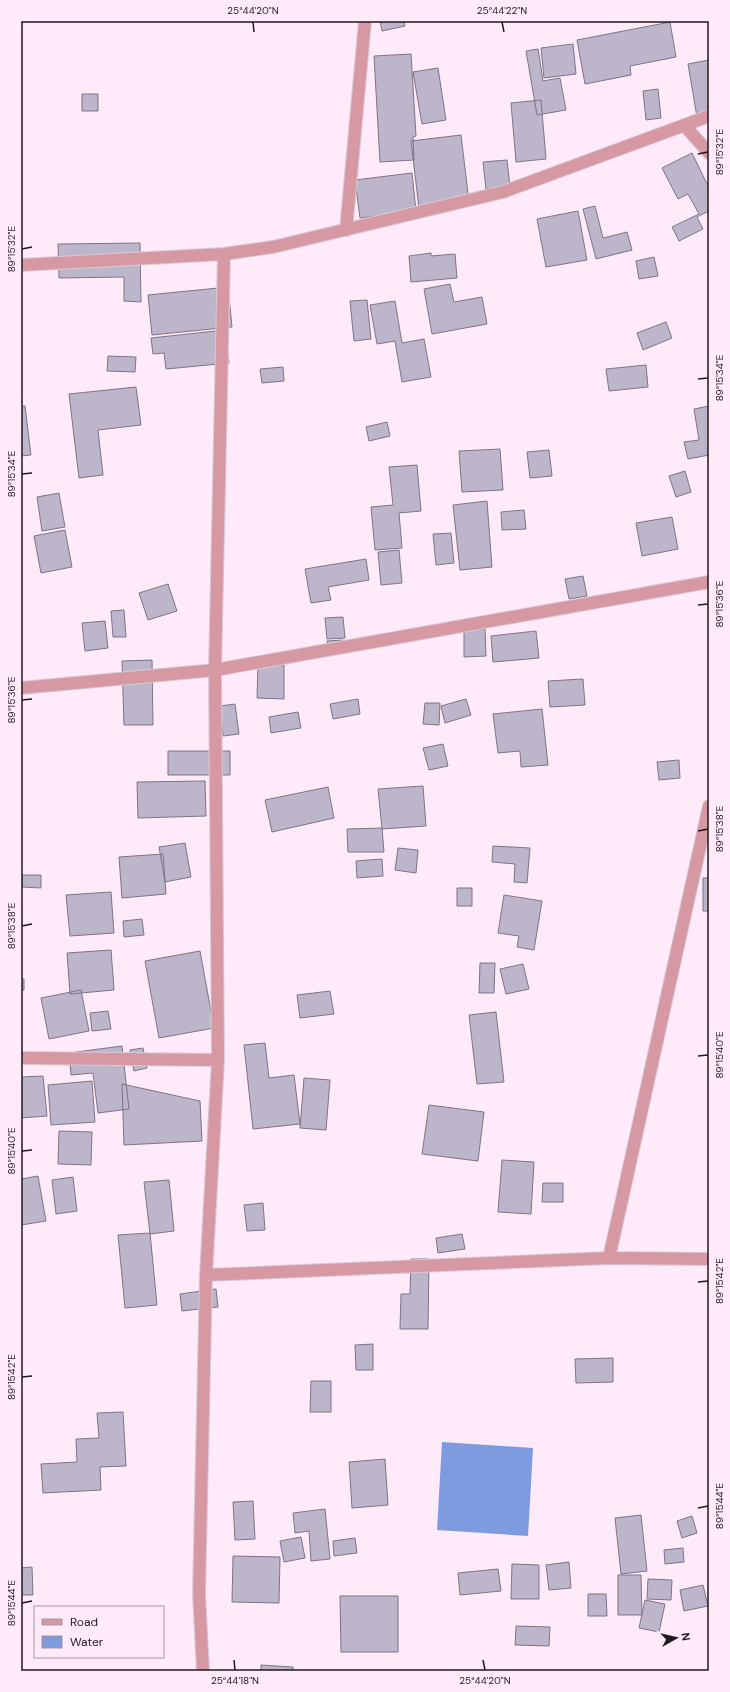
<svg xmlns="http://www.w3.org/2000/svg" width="730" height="1692" font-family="'DM Sans',sans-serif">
	<rect width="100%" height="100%" fill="#feeaf9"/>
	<path fill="#7e9be0" d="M 442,1442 L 533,1448 L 528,1536 L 437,1530 Z"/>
	<path fill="#bdb6cb" stroke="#7b7588" d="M 380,21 L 404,21 L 405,26 L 382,31 Z
		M 670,22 L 676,57 L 630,66 L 631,75 L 585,84 L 577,40 Z
		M 573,44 L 576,74 L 544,78 L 541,48 Z
		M 538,49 L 543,81 L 560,78 L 566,110 L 537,115 L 526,51 Z
		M 411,54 L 416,136 L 413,137 L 414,160 L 380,162 L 374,56 Z
		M 709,60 L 709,122 L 698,123 L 688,64 Z
		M 438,68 L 446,120 L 422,124 L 413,72 Z
		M 658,89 L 661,118 L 646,120 L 643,91 Z
		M 82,94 L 98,94 L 98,111 L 82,111 Z
		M 541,100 L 546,159 L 516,162 L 511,103 Z
		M 461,135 L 469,202 L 419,208 L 411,141 Z
		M 692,153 L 709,188 L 709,211 L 697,217 L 703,229 L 679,241 L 672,227 L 699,214 L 688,194 L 678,199 L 662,168 Z
		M 507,160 L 510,187 L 486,189 L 483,162 Z
		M 412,173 L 416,211 L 360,218 L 355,180 Z
		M 595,206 L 603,238 L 627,232 L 632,250 L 596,259 L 583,209 Z
		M 578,211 L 587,260 L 546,267 L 537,219 Z
		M 140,243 L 141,302 L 124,301 L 124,277 L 59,278 L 58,244 Z
		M 431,253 L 431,256 L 455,254 L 457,278 L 411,282 L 409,256 Z
		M 654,257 L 658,276 L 639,279 L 636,261 Z
		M 450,284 L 454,302 L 482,297 L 487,324 L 432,334 L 424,289 Z
		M 228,287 L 232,327 L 152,335 L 148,295 Z
		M 367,300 L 371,339 L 354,341 L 350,301 Z
		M 395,301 L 402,343 L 424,339 L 431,377 L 402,382 L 395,341 L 377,344 L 370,305 Z
		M 666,322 L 672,338 L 643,350 L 637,333 Z
		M 225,330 L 229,363 L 166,369 L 164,353 L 153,354 L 151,338 Z
		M 108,356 L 136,357 L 135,372 L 107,371 Z
		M 646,365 L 648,387 L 609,391 L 606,369 Z
		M 283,367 L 284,381 L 262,383 L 260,369 Z
		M 136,387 L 141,425 L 98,430 L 103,475 L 79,478 L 69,394 Z
		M 21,406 L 25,406 L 31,455 L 21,456 Z
		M 709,406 L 709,455 L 688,459 L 684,442 L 699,440 L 694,409 Z
		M 387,422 L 390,436 L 369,441 L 366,427 Z
		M 500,449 L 503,490 L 462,492 L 459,451 Z
		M 549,450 L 552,476 L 530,478 L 527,452 Z
		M 417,465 L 421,511 L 399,513 L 402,548 L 375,550 L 371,507 L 393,505 L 389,467 Z
		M 685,471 L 691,492 L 676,497 L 669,476 Z
		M 59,493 L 65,527 L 42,531 L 37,497 Z
		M 487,501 L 492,567 L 460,570 L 453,505 Z
		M 524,510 L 526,529 L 502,530 L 501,512 Z
		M 672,517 L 678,549 L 642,556 L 636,523 Z
		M 65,530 L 72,567 L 41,573 L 34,536 Z
		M 451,533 L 454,563 L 436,565 L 433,534 Z
		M 399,550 L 402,583 L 381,585 L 378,552 Z
		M 366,559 L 369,580 L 328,587 L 331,600 L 311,603 L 305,569 Z
		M 583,576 L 587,596 L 569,599 L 565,579 Z
		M 168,584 L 177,611 L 148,620 L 139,593 Z
		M 124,610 L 126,637 L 113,637 L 111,611 Z
		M 343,617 L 345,638 L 327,639 L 325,618 Z
		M 105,621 L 108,648 L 85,651 L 82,623 Z
		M 485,629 L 486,656 L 464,657 L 464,630 Z
		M 536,631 L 539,658 L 493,662 L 491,636 Z
		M 343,640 L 344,653 L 328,655 L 327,641 Z
		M 152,660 L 153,725 L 124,725 L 122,661 Z
		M 258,664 L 284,665 L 284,699 L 257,698 Z
		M 583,679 L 585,705 L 550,707 L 548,681 Z
		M 358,699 L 360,714 L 333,719 L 330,704 Z
		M 466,699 L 471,715 L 445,723 L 441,706 Z
		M 425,703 L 440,703 L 439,725 L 423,724 Z
		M 235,704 L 239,734 L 223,736 L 220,706 Z
		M 542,709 L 548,765 L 521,767 L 520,751 L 498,753 L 493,714 Z
		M 298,712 L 301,728 L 271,733 L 269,717 Z
		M 443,744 L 448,766 L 429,770 L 423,748 Z
		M 168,751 L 230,751 L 230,775 L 168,775 Z
		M 679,760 L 680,778 L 659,780 L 657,762 Z
		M 205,781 L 206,816 L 138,818 L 137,782 Z
		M 423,786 L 426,826 L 382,829 L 378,789 Z
		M 328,787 L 334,818 L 272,832 L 265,800 Z
		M 382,828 L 384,852 L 348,852 L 347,829 Z
		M 185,843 L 191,877 L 165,882 L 159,847 Z
		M 493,846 L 530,848 L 527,883 L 514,882 L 515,864 L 492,862 Z
		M 398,848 L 418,850 L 416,873 L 395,870 Z
		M 163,854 L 166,894 L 122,898 L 119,857 Z
		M 382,859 L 383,876 L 357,878 L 356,861 Z
		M 22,875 L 41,875 L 41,888 L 22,887 Z
		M 703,878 L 709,878 L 709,911 L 703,911 Z
		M 457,888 L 472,888 L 472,906 L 457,906 Z
		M 111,892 L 114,933 L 70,936 L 66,895 Z
		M 504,895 L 542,901 L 534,950 L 517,947 L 519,936 L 498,933 Z
		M 142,919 L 144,935 L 124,937 L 123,921 Z
		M 111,950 L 114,990 L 70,994 L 67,953 Z
		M 200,951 L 214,1028 L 159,1038 L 145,961 Z
		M 480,963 L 495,963 L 494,993 L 479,993 Z
		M 523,964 L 529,989 L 506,994 L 500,969 Z
		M 21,979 L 24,979 L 24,990 L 21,990 Z
		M 81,990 L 89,1031 L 49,1039 L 41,998 Z
		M 330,991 L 334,1014 L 300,1018 L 297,995 Z
		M 108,1011 L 111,1029 L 92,1031 L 90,1013 Z
		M 496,1012 L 504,1082 L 477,1084 L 469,1015 Z
		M 265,1043 L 269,1078 L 294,1075 L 300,1124 L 253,1129 L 244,1045 Z
		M 122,1046 L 129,1109 L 98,1113 L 93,1073 L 71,1075 L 69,1053 Z
		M 143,1048 L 147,1068 L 134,1071 L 130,1050 Z
		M 43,1076 L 47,1116 L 21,1118 L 21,1077 Z
		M 304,1078 L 330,1080 L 326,1130 L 300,1128 Z
		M 92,1081 L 95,1122 L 51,1125 L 48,1085 Z
		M 122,1084 L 200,1101 L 202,1141 L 124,1145 Z
		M 429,1105 L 484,1112 L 478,1161 L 422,1154 Z
		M 59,1131 L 92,1132 L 91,1165 L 58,1164 Z
		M 502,1160 L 534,1162 L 531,1214 L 498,1212 Z
		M 38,1176 L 46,1221 L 21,1225 L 21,1179 Z
		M 73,1177 L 77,1211 L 56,1214 L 52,1180 Z
		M 169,1180 L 174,1231 L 150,1234 L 144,1182 Z
		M 543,1183 L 563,1183 L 563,1202 L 542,1202 Z
		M 263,1203 L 265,1230 L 247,1231 L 244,1205 Z
		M 150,1233 L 157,1305 L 125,1308 L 118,1235 Z
		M 462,1234 L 465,1249 L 438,1253 L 436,1238 Z
		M 411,1259 L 429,1259 L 428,1329 L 400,1329 L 401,1294 L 410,1294 Z
		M 216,1289 L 218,1307 L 182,1311 L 180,1294 Z
		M 373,1344 L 373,1370 L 356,1370 L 355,1345 Z
		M 613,1358 L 613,1382 L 576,1383 L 575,1359 Z
		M 311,1381 L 331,1381 L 331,1412 L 310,1412 Z
		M 123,1412 L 126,1466 L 100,1467 L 101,1490 L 43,1493 L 41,1464 L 77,1462 L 76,1439 L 99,1438 L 97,1413 Z
		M 385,1459 L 388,1505 L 352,1508 L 349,1462 Z
		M 253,1501 L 255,1539 L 235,1540 L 233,1502 Z
		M 325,1509 L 330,1559 L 311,1561 L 309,1531 L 295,1533 L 293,1513 Z
		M 641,1515 L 647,1571 L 621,1574 L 615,1518 Z
		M 692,1516 L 697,1533 L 682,1538 L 677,1521 Z
		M 301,1537 L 305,1558 L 284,1562 L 280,1541 Z
		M 355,1538 L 357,1553 L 334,1556 L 333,1541 Z
		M 683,1548 L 684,1562 L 665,1564 L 664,1550 Z
		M 233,1556 L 280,1557 L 279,1603 L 232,1602 Z
		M 569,1562 L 571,1588 L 549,1590 L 546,1565 Z
		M 512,1564 L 539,1565 L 539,1599 L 511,1599 Z
		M 32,1567 L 33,1595 L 21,1595 L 21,1568 Z
		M 498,1569 L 501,1591 L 460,1595 L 458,1573 Z
		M 618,1575 L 641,1575 L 642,1615 L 618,1615 Z
		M 648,1579 L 672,1580 L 671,1600 L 647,1599 Z
		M 703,1585 L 708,1606 L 684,1611 L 680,1590 Z
		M 588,1594 L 606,1594 L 607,1616 L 588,1616 Z
		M 340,1596 L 398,1596 L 398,1652 L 341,1652 Z
		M 645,1600 L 665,1604 L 659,1632 L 639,1628 Z
		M 516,1626 L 550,1627 L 549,1646 L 515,1645 Z
		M 261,1665 L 293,1667 L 293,1671 L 261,1671 Z"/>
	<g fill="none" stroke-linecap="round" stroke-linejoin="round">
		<g stroke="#dac9d6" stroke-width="14">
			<path id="minor" d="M 684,125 L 709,153
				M 346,230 L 365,21
				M 21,265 L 224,254 L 273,247 L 503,192 L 709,116
				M 21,688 L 215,670 L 709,582
				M 21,1058 L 218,1060
				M 609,1258 L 709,806
				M 206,1275 L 609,1258 L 709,1259
				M 203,1671 L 199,1594 L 206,1275 L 218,1060 L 215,670 L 224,254"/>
		</g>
		<use href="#minor" stroke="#d699a4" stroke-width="12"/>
	</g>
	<path fill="none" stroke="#20191e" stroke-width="1.5" d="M 253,22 L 254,32M 502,22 L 504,32M 698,154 L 708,152M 22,249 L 32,247M 698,379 L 708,378M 22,474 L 32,473M 698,605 L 708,604M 22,700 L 32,699M 698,831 L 708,829M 22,926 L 32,924M 698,1056 L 708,1055M 22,1151 L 32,1150M 698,1282 L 708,1281M 22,1377 L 32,1376M 698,1508 L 708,1506M 22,1603 L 32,1601M 234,1660 L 235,1670M 483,1660 L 485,1670"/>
	<rect width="730" height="1692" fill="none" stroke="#feeaf9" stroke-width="44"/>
	<rect x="34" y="1606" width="130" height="52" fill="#feeaf9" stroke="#a596a1"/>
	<rect x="42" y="1619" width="20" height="6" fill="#d699a4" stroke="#a596a1"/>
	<text x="70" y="1626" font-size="12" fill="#20191e">Road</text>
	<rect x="42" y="1636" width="20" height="12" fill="#7e9be0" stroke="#a596a1"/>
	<text x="70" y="1646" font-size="12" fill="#20191e">Water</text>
	<g transform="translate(676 1638) rotate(82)" stroke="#feeaf9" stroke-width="3" paint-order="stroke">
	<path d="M0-3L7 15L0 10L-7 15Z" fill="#20191e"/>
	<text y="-6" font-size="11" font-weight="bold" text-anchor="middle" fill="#20191e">N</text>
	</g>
	<rect x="22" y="22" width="686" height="1648" fill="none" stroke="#20191e" stroke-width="1.5"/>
	<g font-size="10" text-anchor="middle" fill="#20191e">
		<text x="253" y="14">25°44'20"N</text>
		<text x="502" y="14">25°44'22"N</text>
		<text transform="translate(719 152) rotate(-90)" y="4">89°15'32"E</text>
		<text transform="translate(11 249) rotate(-90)" y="4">89°15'32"E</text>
		<text transform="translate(719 378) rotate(-90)" y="4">89°15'34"E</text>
		<text transform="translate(11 474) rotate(-90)" y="4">89°15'34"E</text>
		<text transform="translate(719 604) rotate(-90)" y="4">89°15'36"E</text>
		<text transform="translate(11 700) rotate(-90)" y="4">89°15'36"E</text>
		<text transform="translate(719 829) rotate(-90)" y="4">89°15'38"E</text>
		<text transform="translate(11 926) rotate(-90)" y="4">89°15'38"E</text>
		<text transform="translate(719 1055) rotate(-90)" y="4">89°15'40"E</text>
		<text transform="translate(11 1151) rotate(-90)" y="4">89°15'40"E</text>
		<text transform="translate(719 1281) rotate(-90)" y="4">89°15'42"E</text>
		<text transform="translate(11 1377) rotate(-90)" y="4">89°15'42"E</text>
		<text transform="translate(719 1506) rotate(-90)" y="4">89°15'44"E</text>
		<text transform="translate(11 1603) rotate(-90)" y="4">89°15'44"E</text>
		<text x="235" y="1684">25°44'18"N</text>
		<text x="485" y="1684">25°44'20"N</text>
	</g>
</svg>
